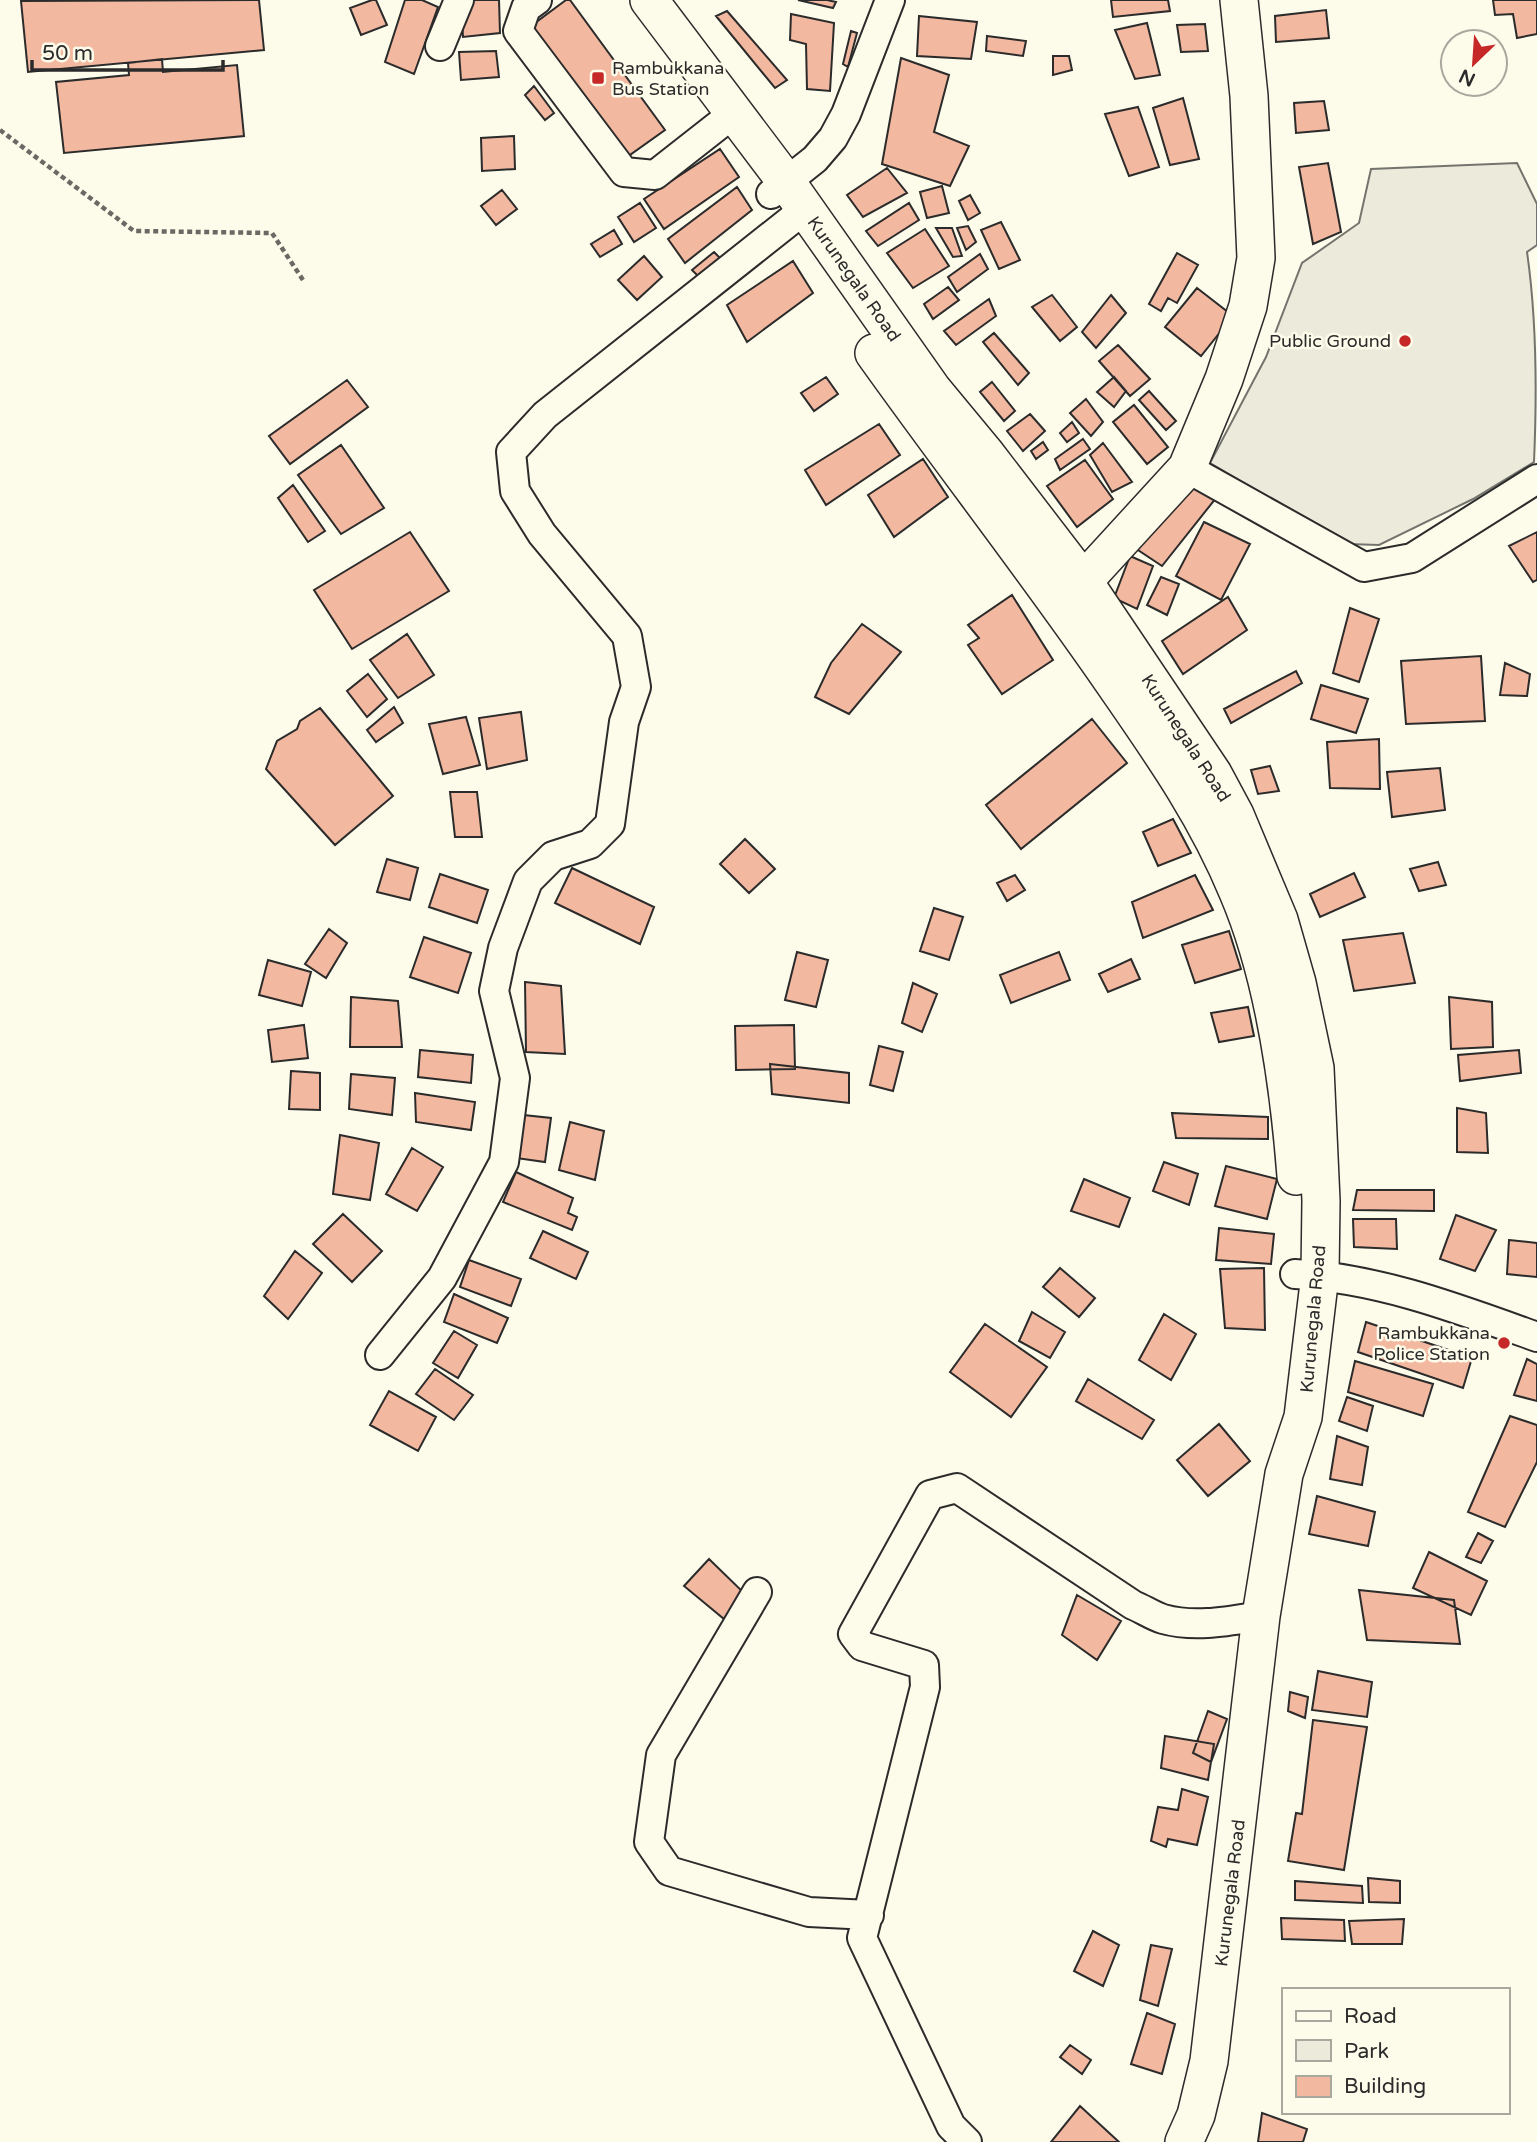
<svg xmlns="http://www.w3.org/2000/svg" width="1537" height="2142" font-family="'Varela Round',sans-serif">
	<rect width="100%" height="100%" fill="#fdfbea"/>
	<path fill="#ecebdb" stroke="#74746e" stroke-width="2" d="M 1517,163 L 1537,204 L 1537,245 L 1527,252 C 1537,321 1537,393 1534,462 L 1473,499 L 1379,545 L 1348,544 L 1210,463 L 1266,357 L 1302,263 L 1359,223 L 1371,169 Z"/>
	<path fill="#f2b8a0" stroke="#2b2b2b" stroke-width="2" d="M 259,0 L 264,50 L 28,72 L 21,1 Z
		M 372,0 L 376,0 L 387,25 L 361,35 L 350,8 Z
		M 405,0 L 422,0 L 438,7 L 414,74 L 385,62 Z
		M 461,0 L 499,0 L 500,33 L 463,37 Z
		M 566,0 L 570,0 L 665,130 L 627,157 L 531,26 Z
		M 798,0 L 827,0 L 836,2 L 833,8 Z
		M 1111,0 L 1168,0 L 1170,11 L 1113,17 Z
		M 1493,0 L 1537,0 L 1537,34 L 1517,38 L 1513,14 L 1495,15 Z
		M 1326,10 L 1329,38 L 1276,42 L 1275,16 Z
		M 727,11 L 787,80 L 775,88 L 716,16 Z
		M 791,14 L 834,23 L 830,91 L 807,89 L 806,44 L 790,40 Z
		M 919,16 L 977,22 L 971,59 L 917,56 Z
		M 1147,23 L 1160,75 L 1135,79 L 1115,30 Z
		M 1205,24 L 1208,51 L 1181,52 L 1177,25 Z
		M 851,31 L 857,33 L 848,67 L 843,64 Z
		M 987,36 L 1026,41 L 1023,56 L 986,51 Z
		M 496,51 L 499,77 L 461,80 L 459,52 Z
		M 1053,56 L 1069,56 L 1072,70 L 1053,75 Z
		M 901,58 L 949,75 L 934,132 L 969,146 L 950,186 L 882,164 Z
		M 162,59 L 163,72 L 237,65 L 244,136 L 64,153 L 56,82 L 129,75 L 128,63 Z
		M 534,86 L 554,113 L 545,120 L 525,95 Z
		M 1183,98 L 1199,159 L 1170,165 L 1153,108 Z
		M 1324,101 L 1329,130 L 1296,133 L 1294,103 Z
		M 1138,107 L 1159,167 L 1129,176 L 1105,114 Z
		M 514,136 L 515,169 L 482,171 L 481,138 Z
		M 720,149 L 739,177 L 664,229 L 644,199 Z
		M 1328,163 L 1341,232 L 1313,244 L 1299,167 Z
		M 887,168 L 907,193 L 863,217 L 847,195 Z
		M 942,186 L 949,213 L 927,218 L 920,192 Z
		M 737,187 L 752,210 L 685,263 L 668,239 Z
		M 502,190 L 517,209 L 496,225 L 481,206 Z
		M 970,195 L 980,213 L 968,220 L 959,201 Z
		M 640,203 L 656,228 L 634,242 L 618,217 Z
		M 909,203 L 919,220 L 878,246 L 866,231 Z
		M 1001,222 L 1020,260 L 999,269 L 981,230 Z
		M 968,226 L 976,242 L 966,250 L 957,228 Z
		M 936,228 L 952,228 L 962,256 L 953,257 Z
		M 925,229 L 949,266 L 913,288 L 887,253 Z
		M 614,230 L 622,244 L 600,257 L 591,244 Z
		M 714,252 L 722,260 L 700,278 L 692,270 Z
		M 1177,253 L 1198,265 L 1177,303 L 1168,298 L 1161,311 L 1149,304 Z
		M 980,254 L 988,269 L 957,292 L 948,277 Z
		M 644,256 L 662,277 L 637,300 L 618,280 Z
		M 793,261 L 813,293 L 747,342 L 727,305 Z
		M 948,287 L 959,300 L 933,319 L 924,304 Z
		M 1197,288 L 1233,316 L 1201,356 L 1165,327 Z
		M 1052,295 L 1077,327 L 1060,341 L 1032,307 Z
		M 1111,295 L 1126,313 L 1096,348 L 1082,332 Z
		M 989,299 L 996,316 L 956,345 L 944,331 Z
		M 994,333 L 1029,373 L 1018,385 L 983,342 Z
		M 1118,345 L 1150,379 L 1130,396 L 1099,361 Z
		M 826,377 L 838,394 L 814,411 L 801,393 Z
		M 1114,377 L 1126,391 L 1114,407 L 1097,392 Z
		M 347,380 L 368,407 L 290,464 L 269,436 Z
		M 992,382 L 1015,411 L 1004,421 L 980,392 Z
		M 1149,391 L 1176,421 L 1166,430 L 1139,400 Z
		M 1086,399 L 1103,422 L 1091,436 L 1070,413 Z
		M 1134,405 L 1168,447 L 1147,464 L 1113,422 Z
		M 1030,414 L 1045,431 L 1023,451 L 1007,431 Z
		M 1072,422 L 1079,433 L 1067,442 L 1060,433 Z
		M 879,424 L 900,455 L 826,505 L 805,470 Z
		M 1083,439 L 1090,449 L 1060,470 L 1055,459 Z
		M 1043,442 L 1048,450 L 1036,459 L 1031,451 Z
		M 1103,443 L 1132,482 L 1112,492 L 1090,455 Z
		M 341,445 L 384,508 L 341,534 L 298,475 Z
		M 923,459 L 948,497 L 894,537 L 868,495 Z
		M 1085,460 L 1113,499 L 1077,527 L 1047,486 Z
		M 293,485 L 325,531 L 308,542 L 278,498 Z
		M 1188,485 L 1216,498 L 1162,566 L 1135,548 Z
		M 1204,522 L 1250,544 L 1221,600 L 1176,576 Z
		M 410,532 L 449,591 L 352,649 L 314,590 Z
		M 1537,532 L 1537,580 L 1533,582 L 1509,546 Z
		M 1130,556 L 1153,566 L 1137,609 L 1114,598 Z
		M 1161,577 L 1179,584 L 1167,615 L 1147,605 Z
		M 1012,595 L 1053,660 L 1002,694 L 968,645 L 979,638 L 968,625 Z
		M 1228,597 L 1247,630 L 1183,674 L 1162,641 Z
		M 1350,608 L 1379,619 L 1359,682 L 1333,673 Z
		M 862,624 L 901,652 L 849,714 L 815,697 L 831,663 Z
		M 407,634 L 434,675 L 398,698 L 370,660 Z
		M 1481,656 L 1485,721 L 1406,724 L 1401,661 Z
		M 1505,663 L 1530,674 L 1527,696 L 1500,695 Z
		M 1296,671 L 1302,683 L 1231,723 L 1224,709 Z
		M 368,674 L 387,699 L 367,717 L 347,691 Z
		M 1321,685 L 1368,699 L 1356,733 L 1311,719 Z
		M 394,707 L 403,723 L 376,742 L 367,730 Z
		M 320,708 L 393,796 L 335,845 L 266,769 L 277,741 L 297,729 L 300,721 Z
		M 521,712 L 527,760 L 487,769 L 479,718 Z
		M 466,717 L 480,765 L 443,774 L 429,724 Z
		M 1092,719 L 1127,763 L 1021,849 L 986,805 Z
		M 1379,739 L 1380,789 L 1330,788 L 1327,742 Z
		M 1270,766 L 1279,791 L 1258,794 L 1251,770 Z
		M 1440,768 L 1445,810 L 1392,817 L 1387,772 Z
		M 450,792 L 477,792 L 482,837 L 455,837 Z
		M 1173,819 L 1191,853 L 1158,866 L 1143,832 Z
		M 745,839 L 775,869 L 749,893 L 720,864 Z
		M 387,859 L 418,868 L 410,900 L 377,892 Z
		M 1438,862 L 1446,885 L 1419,891 L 1410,869 Z
		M 572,868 L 654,907 L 640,944 L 555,903 Z
		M 1354,873 L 1365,897 L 1320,917 L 1310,894 Z
		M 440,874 L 488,890 L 477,923 L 429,907 Z
		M 1015,875 L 1025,890 L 1007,901 L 997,883 Z
		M 1195,875 L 1213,910 L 1143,938 L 1132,902 Z
		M 934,908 L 963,917 L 949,960 L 920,951 Z
		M 329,929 L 347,943 L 326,978 L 305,964 Z
		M 1229,931 L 1241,969 L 1195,983 L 1182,945 Z
		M 1403,933 L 1415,983 L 1354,991 L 1343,940 Z
		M 424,937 L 471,953 L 458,993 L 410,977 Z
		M 797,952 L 828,960 L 816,1007 L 785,1000 Z
		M 1059,952 L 1070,980 L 1011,1003 L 1000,975 Z
		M 1131,959 L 1140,979 L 1108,992 L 1099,974 Z
		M 268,960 L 311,972 L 302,1006 L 259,995 Z
		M 525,982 L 561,986 L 565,1054 L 526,1052 Z
		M 913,983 L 937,994 L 922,1032 L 902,1023 Z
		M 351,997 L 398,1001 L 402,1047 L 350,1047 Z
		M 1449,997 L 1492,1002 L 1493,1047 L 1451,1049 Z
		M 1248,1007 L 1254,1036 L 1219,1042 L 1211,1013 Z
		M 304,1025 L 308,1058 L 272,1062 L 268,1030 Z
		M 794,1025 L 795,1069 L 736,1070 L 735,1026 Z
		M 879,1046 L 903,1052 L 893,1091 L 870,1085 Z
		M 420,1050 L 473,1055 L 471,1083 L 418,1077 Z
		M 1519,1050 L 1521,1073 L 1460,1081 L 1458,1055 Z
		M 770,1064 L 849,1073 L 849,1103 L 772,1094 Z
		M 291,1071 L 320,1073 L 320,1110 L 289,1109 Z
		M 351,1074 L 395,1078 L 392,1115 L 349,1109 Z
		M 415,1093 L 475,1102 L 471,1130 L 416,1122 Z
		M 1457,1108 L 1486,1113 L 1488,1153 L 1457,1152 Z
		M 1172,1113 L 1268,1117 L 1268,1139 L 1176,1138 Z
		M 514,1114 L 551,1118 L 545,1162 L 509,1157 Z
		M 570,1122 L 604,1131 L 595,1180 L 559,1170 Z
		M 340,1135 L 379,1143 L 370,1200 L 333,1194 Z
		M 412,1148 L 443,1167 L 417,1211 L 386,1194 Z
		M 1164,1162 L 1198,1174 L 1189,1205 L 1153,1191 Z
		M 1226,1166 L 1277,1179 L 1267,1219 L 1215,1206 Z
		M 516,1172 L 573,1198 L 568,1213 L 577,1217 L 572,1230 L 503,1202 Z
		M 1084,1179 L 1130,1198 L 1119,1227 L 1071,1211 Z
		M 1357,1190 L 1434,1190 L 1434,1211 L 1353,1210 Z
		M 343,1214 L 382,1251 L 352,1282 L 313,1244 Z
		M 1456,1215 L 1496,1230 L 1475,1271 L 1440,1259 Z
		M 1353,1219 L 1396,1219 L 1397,1249 L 1354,1247 Z
		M 1219,1228 L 1274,1234 L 1271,1264 L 1216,1260 Z
		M 543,1231 L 588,1252 L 576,1279 L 530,1258 Z
		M 1509,1240 L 1537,1243 L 1537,1277 L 1507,1274 Z
		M 295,1251 L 322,1273 L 288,1319 L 264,1296 Z
		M 469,1260 L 521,1279 L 511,1306 L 460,1287 Z
		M 1060,1268 L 1095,1298 L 1079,1317 L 1043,1287 Z
		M 1264,1268 L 1265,1330 L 1225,1328 L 1220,1269 Z
		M 454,1294 L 508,1318 L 497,1343 L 444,1322 Z
		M 1032,1312 L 1065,1332 L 1050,1358 L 1019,1341 Z
		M 1164,1314 L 1196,1334 L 1171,1380 L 1139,1360 Z
		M 1366,1322 L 1472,1358 L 1463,1388 L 1358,1352 Z
		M 985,1324 L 1047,1367 L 1011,1417 L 950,1372 Z
		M 454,1331 L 477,1345 L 458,1378 L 433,1363 Z
		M 1527,1359 L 1537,1364 L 1537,1401 L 1514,1395 Z
		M 1355,1361 L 1433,1384 L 1423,1416 L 1348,1392 Z
		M 435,1369 L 473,1395 L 454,1420 L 416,1394 Z
		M 1088,1379 L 1154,1420 L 1142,1439 L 1076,1401 Z
		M 389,1391 L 436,1417 L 418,1451 L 370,1425 Z
		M 1347,1397 L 1373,1406 L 1367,1431 L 1339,1421 Z
		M 1510,1416 L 1537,1425 L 1537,1462 L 1505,1527 L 1468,1512 Z
		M 1219,1424 L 1250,1461 L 1208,1496 L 1177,1460 Z
		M 1337,1436 L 1368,1447 L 1362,1485 L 1330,1479 Z
		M 1317,1496 L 1375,1512 L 1368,1546 L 1309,1534 Z
		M 1478,1533 L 1493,1541 L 1481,1563 L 1466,1557 Z
		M 1429,1552 L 1487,1581 L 1471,1615 L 1413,1588 Z
		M 709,1559 L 744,1593 L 724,1619 L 684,1586 Z
		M 1359,1590 L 1454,1600 L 1460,1644 L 1367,1640 Z
		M 1077,1595 L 1121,1621 L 1097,1660 L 1062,1635 Z
		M 1318,1671 L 1372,1682 L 1367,1717 L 1312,1710 Z
		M 1290,1692 L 1308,1697 L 1305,1718 L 1288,1711 Z
		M 1208,1711 L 1227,1719 L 1211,1762 L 1193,1753 Z
		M 1313,1720 L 1367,1727 L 1344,1870 L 1288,1861 L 1296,1813 L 1302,1814 Z
		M 1165,1736 L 1214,1744 L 1208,1780 L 1161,1768 Z
		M 1182,1789 L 1208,1797 L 1197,1845 L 1168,1839 L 1166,1847 L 1151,1841 L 1158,1807 L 1178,1810 Z
		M 1368,1878 L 1400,1881 L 1400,1903 L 1369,1902 Z
		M 1295,1881 L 1362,1886 L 1363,1903 L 1295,1900 Z
		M 1281,1918 L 1344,1920 L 1345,1941 L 1282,1939 Z
		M 1404,1919 L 1402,1944 L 1352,1944 L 1349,1921 Z
		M 1093,1931 L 1119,1945 L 1103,1986 L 1074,1971 Z
		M 1151,1945 L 1172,1949 L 1158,2006 L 1140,2000 Z
		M 1147,2013 L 1175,2024 L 1162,2074 L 1131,2064 Z
		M 1070,2045 L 1091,2060 L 1082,2074 L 1060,2057 Z
		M 1080,2106 L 1119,2142 L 1051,2142 Z
		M 1262,2113 L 1307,2129 L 1303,2142 L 1258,2142 Z"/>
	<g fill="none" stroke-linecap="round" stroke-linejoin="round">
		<g stroke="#2b2b2b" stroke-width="32">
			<path id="minor" d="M 537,0 L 526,8 L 518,31 L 624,172 L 655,175 L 734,113
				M 440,46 L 459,0
				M 771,194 L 815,159 L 833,138 L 846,114 L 890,0
				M 1187,468 L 1364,567 L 1412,558 L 1537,479
				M 1295,1274 C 1378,1278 1459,1309 1537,1337
				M 380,1355 L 442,1278 L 504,1162 L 515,1078 L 494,991 L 503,948 L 528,881 L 553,856 L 590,844 L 610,824 L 624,722 L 636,687 L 627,636 L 542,534 L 515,491 L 511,452 L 545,415 L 805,209
				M 757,1592 L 661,1755 L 649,1842 L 669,1871 L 809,1912 L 869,1915
				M 967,2142 L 951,2126 L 862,1938 L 925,1687 L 924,1665 L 862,1646 L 853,1634 L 930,1495 L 957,1488 L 1133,1605 C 1143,1609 1153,1616 1163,1619 C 1195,1628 1229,1621 1261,1616"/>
		</g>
		<g stroke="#2b2b2b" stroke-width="40">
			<path id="major" d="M 649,0 L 787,183 L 932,389 L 985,453 L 1084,582 L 1213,774 L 1235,815 L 1279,920 L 1297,983 L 1315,1068 L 1321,1201 L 1320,1275 L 1303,1417 L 1284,1474 L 1261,1616 L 1209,2061 L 1196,2115 L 1184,2142
				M 874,353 C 953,464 1037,571 1114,683 C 1161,751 1206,814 1238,892 C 1274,976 1289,1085 1296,1176
				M 1068,598 L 1187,468 L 1224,379 L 1248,306 L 1256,258 L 1249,96 L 1239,0"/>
		</g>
		<path stroke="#6a6964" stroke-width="4.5" stroke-dasharray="5 3.5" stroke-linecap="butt" d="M 0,130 L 134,231 L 272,233 L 303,280"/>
		<use href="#minor" stroke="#fdfbea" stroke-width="28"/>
		<use href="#major" stroke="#fdfbea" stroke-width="37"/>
	</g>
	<g fill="#c62828" stroke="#fdfbea" stroke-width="2.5">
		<rect x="591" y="71" width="14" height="14" rx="3.5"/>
		<circle cx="1405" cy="341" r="7"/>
		<circle cx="1504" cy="1343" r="7"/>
	</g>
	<g text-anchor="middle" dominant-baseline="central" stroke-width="5" stroke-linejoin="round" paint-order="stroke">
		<g font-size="18" fill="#2b2b2b" stroke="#fdfbea" text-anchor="end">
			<text x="612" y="68" text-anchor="start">Rambukkana<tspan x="612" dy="21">Bus Station</tspan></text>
			<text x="1391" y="341">Public Ground</text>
			<text x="1490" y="1333">Rambukkana<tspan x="1490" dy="21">Police Station</tspan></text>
		</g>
		<g font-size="18" fill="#2b2b2b" stroke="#fdfbea">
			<text transform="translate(854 279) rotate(55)">Kurunegala Road</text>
			<text transform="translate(1186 738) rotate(57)">Kurunegala Road</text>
			<text transform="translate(1313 1319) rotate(-85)">Kurunegala Road</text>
			<text transform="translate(1230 1893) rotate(-83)">Kurunegala Road</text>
		</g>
	</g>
	<rect x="1282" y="1988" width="228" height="126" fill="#fdfbea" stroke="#a9a89e" stroke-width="2"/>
	<rect x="1296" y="2011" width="35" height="10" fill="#fdfbea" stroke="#a9a89e" stroke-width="2"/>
	<text x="1344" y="2023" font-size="21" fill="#2b2b2b">Road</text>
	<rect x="1296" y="2040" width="35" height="21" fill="#ecebdb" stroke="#a9a89e" stroke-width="2"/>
	<text x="1344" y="2058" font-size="21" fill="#2b2b2b">Park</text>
	<rect x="1296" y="2076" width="35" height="21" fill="#f2b8a0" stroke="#a9a89e" stroke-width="2"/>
	<text x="1344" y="2093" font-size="21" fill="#2b2b2b">Building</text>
	<g transform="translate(1474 63) rotate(205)"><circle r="33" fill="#fdfbea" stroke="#a9a89e" stroke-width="2"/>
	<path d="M0-5L12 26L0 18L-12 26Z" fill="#c62828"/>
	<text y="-10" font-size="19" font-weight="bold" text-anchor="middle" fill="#2b2b2b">N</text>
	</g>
	<path d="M32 60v10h191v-10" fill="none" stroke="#2b2b2b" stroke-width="3.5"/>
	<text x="42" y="60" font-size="21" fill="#2b2b2b" stroke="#fdfbea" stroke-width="5" paint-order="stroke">50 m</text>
</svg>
